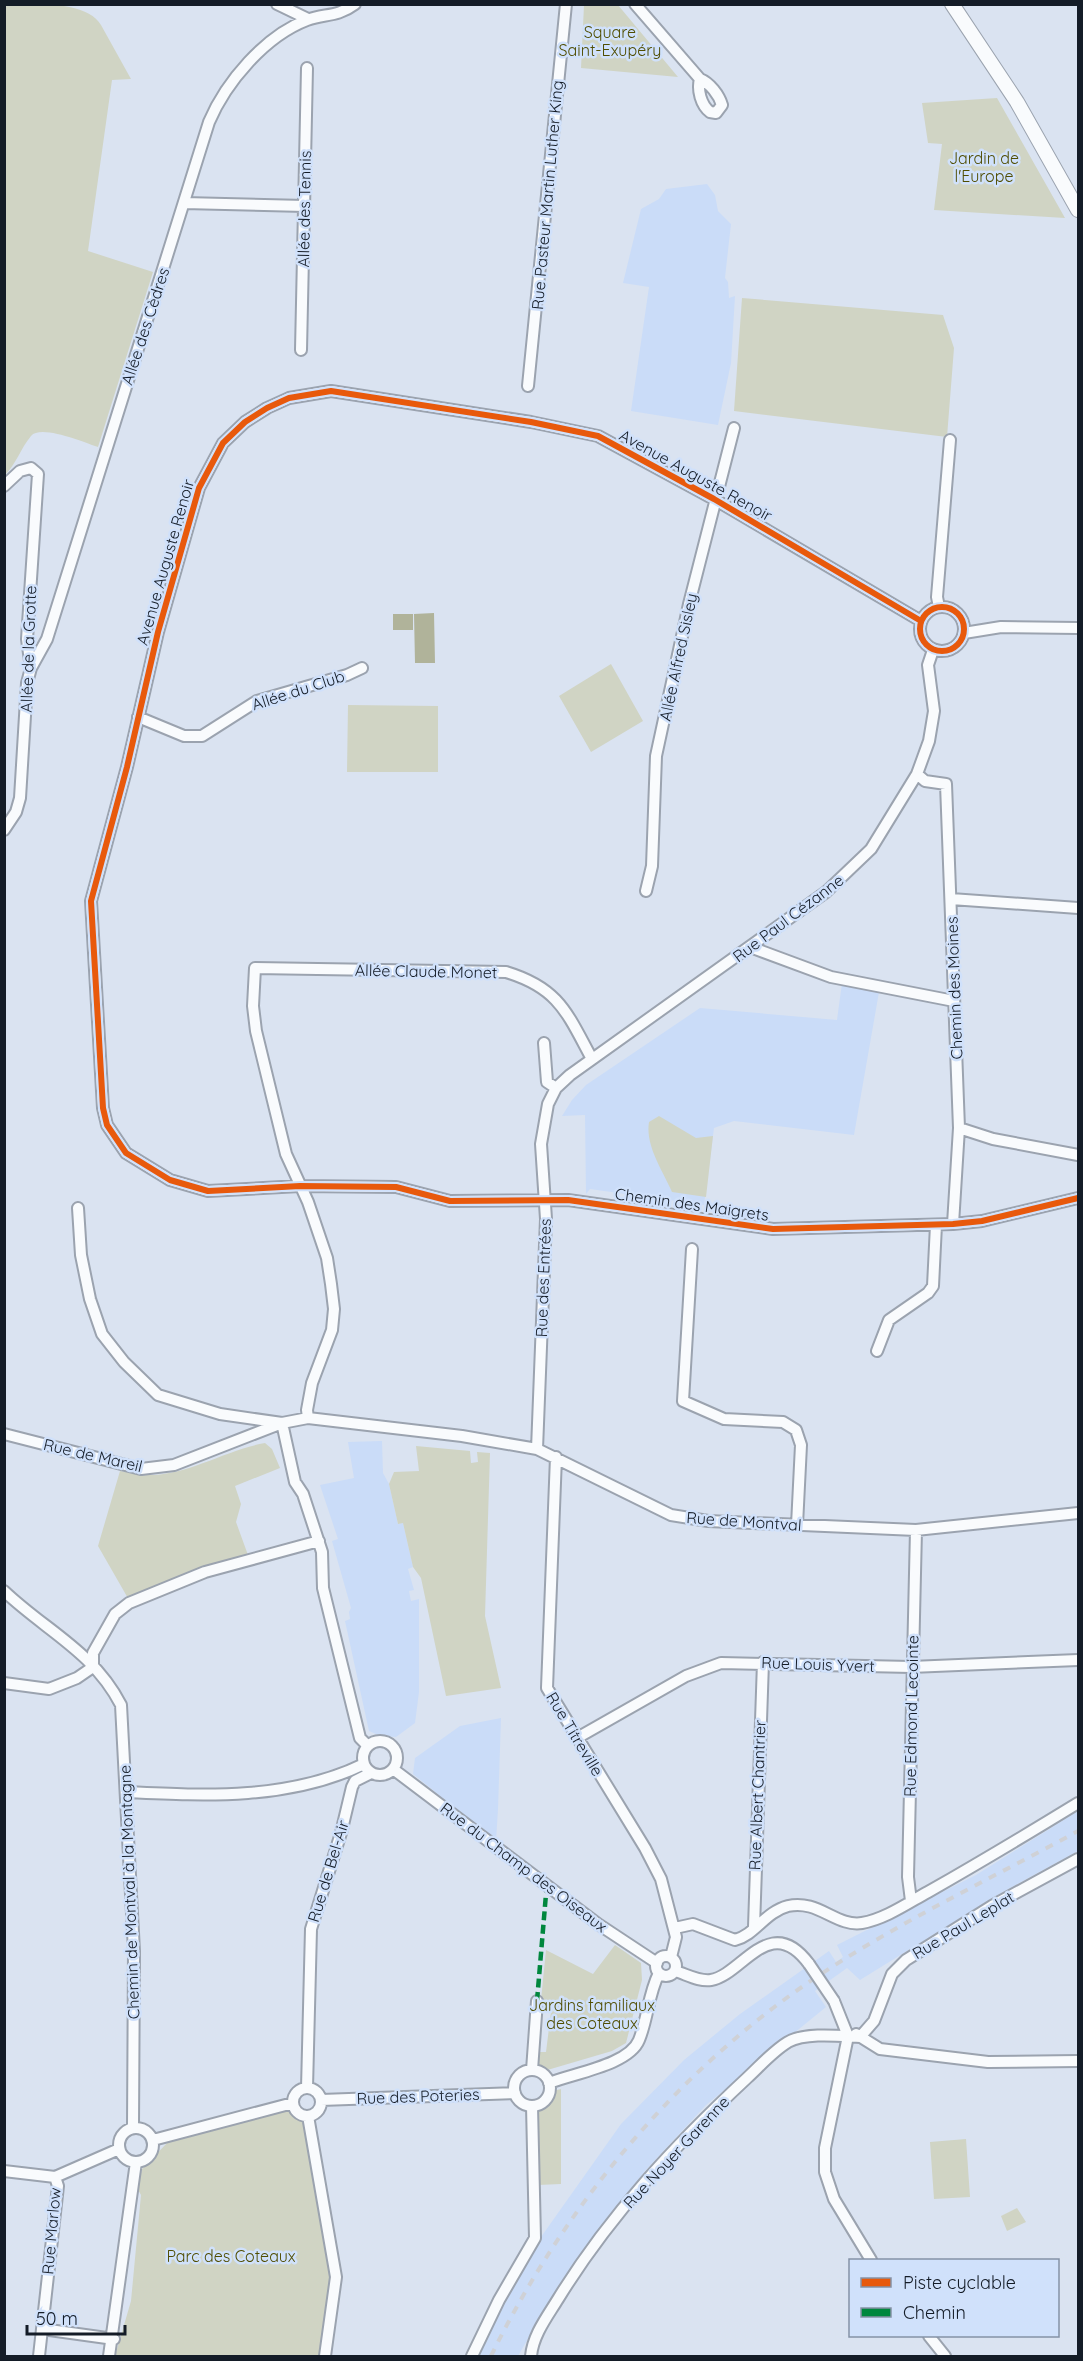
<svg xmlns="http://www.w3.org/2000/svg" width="1083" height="2361" font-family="Quicksand,sans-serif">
	<rect width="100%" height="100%" fill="#dae3f1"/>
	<path fill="#cadcf8" d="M 707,184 L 715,195 L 718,211 L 731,224 L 725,278 L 728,282 L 729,298 L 735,296 L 731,363 L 718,425 L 631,411 L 649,287 L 623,283 L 641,209 L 659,199 L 666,189 Z
		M 842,983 L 879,992 L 854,1135 L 734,1121 L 714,1128 L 704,1205 L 590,1189 L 586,1194 L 585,1115 L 562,1116 L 572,1100 L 586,1085 L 700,1008 L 837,1020 Z
		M 382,1441 L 383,1473 L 389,1484 L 398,1524 L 403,1523 L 413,1567 L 408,1569 L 414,1590 L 409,1591 L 411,1601 L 419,1599 L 419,1692 L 415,1723 L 396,1737 L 381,1736 L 369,1731 L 345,1621 L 350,1619 L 349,1612 L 351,1608 L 332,1541 L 338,1539 L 320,1485 L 354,1478 L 348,1442 Z
		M 501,1718 L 498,1809 L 496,1841 L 413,1774 L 415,1758 L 460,1726 Z
		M 1078,1811 L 1078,1851 L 999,1894 L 860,1980 L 847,1968 L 815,1991 L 826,2007 L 706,2105 L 645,2171 L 558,2287 L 518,2356 L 475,2356 L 524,2261 L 621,2124 L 684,2060 L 740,2014 L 829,1951 L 836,1962 L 843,1957 L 837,1945 L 976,1875 Z"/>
	<path fill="#d0d4c4" d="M 5,4 C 30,4 87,0 101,25 L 131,79 L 112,80 L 88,251 L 153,272 L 98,447 C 85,443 41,424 31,436 C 21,448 16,464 5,475 Z
		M 584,5 L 618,5 L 678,77 L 581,68 Z
		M 997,98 L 1065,218 L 934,210 L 942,144 L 928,143 L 922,103 Z
		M 742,298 L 943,315 L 954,348 L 947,437 L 734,411 Z
		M 611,664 L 643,721 L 591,752 L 559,696 Z
		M 348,705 L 438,706 L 438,772 L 347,772 Z
		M 659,1116 L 696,1138 L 713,1136 L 706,1197 L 672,1192 C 663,1171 645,1146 649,1122 Z
		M 265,1443 L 272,1449 L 280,1468 L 235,1486 L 241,1504 L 236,1522 L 248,1555 L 129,1600 L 98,1546 L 120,1471 C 129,1472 139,1476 148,1475 C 189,1475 225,1450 265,1443 Z
		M 416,1446 L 470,1451 L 471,1463 L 478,1462 L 477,1452 L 490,1453 L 485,1616 L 501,1688 L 446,1696 L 421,1578 L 413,1567 L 403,1523 L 398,1524 L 389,1484 L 394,1472 L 419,1471 Z
		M 615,1945 L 641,1963 L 642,1980 L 626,2043 L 612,2051 L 544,2071 L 538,2065 L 537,2052 L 546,2052 L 551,2012 L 540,2010 L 546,1950 L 593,1974 Z
		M 561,2089 L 561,2184 L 538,2185 L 537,2109 L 553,2091 Z
		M 289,2109 L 294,2116 L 304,2122 L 330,2278 L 320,2356 L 115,2356 L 131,2301 L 141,2195 L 137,2188 L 142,2169 L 169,2141 Z
		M 966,2139 L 970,2197 L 934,2199 L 930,2142 Z
		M 1017,2208 L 1026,2222 L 1007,2231 L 1001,2216 Z"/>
	<path fill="#b0b39a" d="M 434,613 L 435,663 L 415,663 L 414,614 Z
		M 393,614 L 413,614 L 413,630 L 393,630 Z"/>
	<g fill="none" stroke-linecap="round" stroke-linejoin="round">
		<g stroke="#9ba3af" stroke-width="14">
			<path id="street" d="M 277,4 L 308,19
				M 635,4 L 700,79 C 710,83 719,95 722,105 L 716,113 L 710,112 C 701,105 697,90 700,79
				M 184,203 L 305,206
				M 301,350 L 307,68
				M 528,386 L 566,4
				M 4,486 L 20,471 L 31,468 L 38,474 L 27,639 L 31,668 L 27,683 L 20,798 L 16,812 L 4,830
				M920 629a22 22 0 1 1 44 0a22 22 0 1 1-44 0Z
				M 939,607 L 937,597 L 950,440
				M 921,621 L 714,499 L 598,436 L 531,422 L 331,391 L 289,398 L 267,408 L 245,422 L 223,443 L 199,488 L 158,632 L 127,767 L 91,901 L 103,1108 L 107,1125 L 126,1153 L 170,1180 L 208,1191 L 300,1186 L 396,1187 L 450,1201 L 568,1200 L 773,1229 L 953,1224 L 982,1221 L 1078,1198
				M 964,633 L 1001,627 L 1078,628
				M 31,668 L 47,639 L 209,122 C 226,82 265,36 307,20 C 325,13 336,18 355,4
				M 138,717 L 184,736 L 202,736 L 257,701 L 347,675 L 362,668
				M 917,774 L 925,781 L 946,784 L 959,1128 L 953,1224
				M 646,891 L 652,866 L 656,756 L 689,604 L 734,428
				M 951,899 L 1078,908
				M 750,947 L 831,977 L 954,1001
				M 544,1043 L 547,1082 L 556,1088
				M 959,1128 L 993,1139 L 1078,1155
				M 78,1208 L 81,1255 L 90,1299 L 102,1334 L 124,1362 L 158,1395 L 220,1414 L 282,1423
				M 692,1249 L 683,1401 L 724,1419 L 783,1422 L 796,1430 L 801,1445 L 797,1525
				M 877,1351 L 889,1320 L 928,1293 L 933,1286 L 936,1225
				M 308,1418 L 307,1410 L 312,1383 L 332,1330 L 334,1309 L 331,1284 L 327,1258 L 308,1202 L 286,1154 L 256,1031 L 253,1006 L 255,968 L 506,972 C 559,988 567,1013 592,1059
				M 282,1423 L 295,1482 L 303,1494 L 322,1552 L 323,1588 L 360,1738 L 368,1746
				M 4,1434 L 141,1469 L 174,1465 L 282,1423 L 308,1418 L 462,1436 L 537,1449 L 671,1515 L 708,1521 L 916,1530 L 1078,1513
				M 537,1449 L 546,1219 L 541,1144 L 548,1104 L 556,1088 L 570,1075 L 826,892 L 871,849 L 917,774 L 929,741 L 934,711 L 928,665 L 933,650
				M 556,1457 L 547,1688 L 645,1848 L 661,1879 L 676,1937 L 671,1957
				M 4,1591 C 46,1631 93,1651 121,1705 L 134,1951 L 133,2127
				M 93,1667 L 93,1653 L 115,1614 L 129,1603 L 205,1572 L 319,1541
				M 4,1683 L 49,1689 L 77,1678 L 93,1667
				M 577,1738 L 686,1676 L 721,1663 L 911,1667 L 1078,1660
				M363 1758a17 17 0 1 1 34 0a17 17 0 1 1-34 0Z
				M 393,1769 L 598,1924 L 657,1963
				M 128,1792 C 207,1796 290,1800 364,1764
				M 911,1901 L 908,1877 L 916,1530
				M 754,1927 L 763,1662
				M 675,1928 L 693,1924 L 735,1940 C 755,1935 765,1912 788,1906 C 818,1899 836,1927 862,1923 C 885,1919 908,1903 928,1892 C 979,1863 1029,1833 1078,1803
				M656 1966a10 10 0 1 1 20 0a10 10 0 1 1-20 0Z
				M 675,1971 C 686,1974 699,1982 711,1980 C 742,1975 770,1911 809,1964
				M 834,2001 L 848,2036 L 825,2148 L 825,2172 L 834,2199 L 871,2260
				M 856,2034 L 880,2049 L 988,2062 L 1078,2061
				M 532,2070 L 537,2001
				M514 2088a18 18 0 1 1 36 0a18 18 0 1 1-36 0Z
				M 549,2083 C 574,2073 629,2065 639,2040 C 648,2018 648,1995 659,1973
				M293 2102a14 14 0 1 1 28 0a14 14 0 1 1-28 0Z
				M 307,2088 L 311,1929 L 341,1833 L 352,1787 L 355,1781 L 371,1773
				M 321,2100 L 515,2093
				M 308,2116 L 336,2277 L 325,2356
				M119 2145a17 17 0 1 1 34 0a17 17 0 1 1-34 0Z
				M 153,2140 L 293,2103
				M 4,2171 L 55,2177 L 119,2149
				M 42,2329 L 114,2339
				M 929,2336 L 945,2356
				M 39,2356 L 58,2186 L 55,2177
				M 109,2356 L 136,2162
				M 472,2356 L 499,2300 L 535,2238 L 532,2106
				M 531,2356 C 533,2335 547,2317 558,2299 C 609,2216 675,2145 747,2078 C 760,2066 773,2051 788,2042 C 806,2032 840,2036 860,2037 L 874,2021 L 892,1974 L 906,1960 L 992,1906 L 1078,1859"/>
		</g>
		<g stroke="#9ba3af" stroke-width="16">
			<path id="secondary" d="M 952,4 L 1017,102 L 1078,210"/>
		</g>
		<use href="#street" stroke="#f9fbfd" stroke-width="10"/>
		<use href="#secondary" stroke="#f9fbfd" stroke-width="14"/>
		<path stroke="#cfd1d6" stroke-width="4" stroke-dasharray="8 8" stroke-linecap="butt" d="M 491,2356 C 561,2213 667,2082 799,1989 C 886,1928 985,1882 1078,1831"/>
		<g stroke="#9ba3af" stroke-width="14" stroke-linecap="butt">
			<path id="street-bridge" d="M 809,1964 L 834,2001"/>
		</g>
		<use href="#street-bridge" stroke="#f9fbfd" stroke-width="10"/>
		<path stroke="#00873e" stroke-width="4.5" stroke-dasharray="9 4.5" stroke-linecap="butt" d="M 537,2001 L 546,1894 L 551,1887"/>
		<g stroke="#d0e1fb" stroke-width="10">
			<path id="cycleway" d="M920 629a22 22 0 1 1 44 0a22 22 0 1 1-44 0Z
				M 921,621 L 714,499 L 598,436 L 531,422 L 331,391 L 289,398 L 267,408 L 245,422 L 223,443 L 199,488 L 158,632 L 127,767 L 91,901 L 103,1108 L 107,1125 L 126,1153 L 170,1180 L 208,1191 L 300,1186 L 396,1187 L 450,1201 L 568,1200 L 773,1229 L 953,1224 L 982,1221 L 1078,1198"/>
		</g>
		<use href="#cycleway" stroke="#e8590c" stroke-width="6"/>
	</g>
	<g text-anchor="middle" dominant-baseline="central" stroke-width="5" stroke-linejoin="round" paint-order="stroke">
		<g font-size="16" fill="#504d00" stroke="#d0e1fb">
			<text x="610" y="32">Square<tspan x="610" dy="18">Saint-Exupéry</tspan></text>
			<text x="984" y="158">Jardin de<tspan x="984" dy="18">l'Europe</tspan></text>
			<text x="592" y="2005">Jardins familiaux<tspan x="592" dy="18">des Coteaux</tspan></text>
			<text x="231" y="2256">Parc des Coteaux</text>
		</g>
		<g font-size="16" fill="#141c27" stroke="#d0e1fb">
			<text transform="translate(547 195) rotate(-85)">Rue Pasteur Martin Luther King</text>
			<text transform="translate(304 209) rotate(-89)">Allée des Tennis</text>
			<text transform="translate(145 326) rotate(-72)">Allée des Cèdres</text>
			<text transform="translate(696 475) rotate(29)">Avenue Auguste Renoir</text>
			<text transform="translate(165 562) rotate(-74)">Avenue Auguste Renoir</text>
			<text transform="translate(28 649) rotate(-88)">Allée de la Grotte</text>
			<text transform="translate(678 657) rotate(-78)">Allée Alfred Sisley</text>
			<text transform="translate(298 690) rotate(-18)">Allée du Club</text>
			<text transform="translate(788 918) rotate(-37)">Rue Paul Cézanne</text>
			<text transform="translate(426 971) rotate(1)">Allée Claude Monet</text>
			<text transform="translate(954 988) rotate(-92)">Chemin des Moines</text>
			<text transform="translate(692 1204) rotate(8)">Chemin des Maigrets</text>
			<text transform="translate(543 1278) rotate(-88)">Rue des Entrées</text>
			<text transform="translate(93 1455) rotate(13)">Rue de Mareil</text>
			<text transform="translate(744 1521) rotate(4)">Rue de Montval</text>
			<text transform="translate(818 1664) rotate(2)">Rue Louis Yvert</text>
			<text transform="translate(911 1716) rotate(-89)">Rue Edmond Lecointe</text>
			<text transform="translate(575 1734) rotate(59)">Rue Titreville</text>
			<text transform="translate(757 1795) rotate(-88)">Rue Albert Chantrier</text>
			<text transform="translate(524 1867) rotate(37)">Rue du Champ des Oiseaux</text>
			<text transform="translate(328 1871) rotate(-73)">Rue de Bel-Air</text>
			<text transform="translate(129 1892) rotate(-92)">Chemin de Montval à la Montagne</text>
			<text transform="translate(963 1925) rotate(-31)">Rue Paul Leplat</text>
			<text transform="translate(418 2096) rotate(-2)">Rue des Poteries</text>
			<text transform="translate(676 2152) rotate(-47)">Rue Noyer Garenne</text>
			<text transform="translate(51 2231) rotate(-85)">Rue Marlow</text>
		</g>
	</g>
	<rect width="1083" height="2361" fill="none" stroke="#141c27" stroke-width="12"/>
	<rect x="849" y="2259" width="210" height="78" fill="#d0e1fb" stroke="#8592a6" stroke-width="1.5"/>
	<rect x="861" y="2278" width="30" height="9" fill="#e8590c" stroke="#8592a6" stroke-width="1.5"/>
	<text x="903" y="2289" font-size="18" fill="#141c27">Piste cyclable</text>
	<rect x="861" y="2308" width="30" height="9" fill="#00873e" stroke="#8592a6" stroke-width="1.5"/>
	<text x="903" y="2319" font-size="18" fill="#141c27">Chemin</text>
	<path d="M27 2325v9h98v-9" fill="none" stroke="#141c27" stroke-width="3"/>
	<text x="36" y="2325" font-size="18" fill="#141c27" stroke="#d0e1fb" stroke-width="4.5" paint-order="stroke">50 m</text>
</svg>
